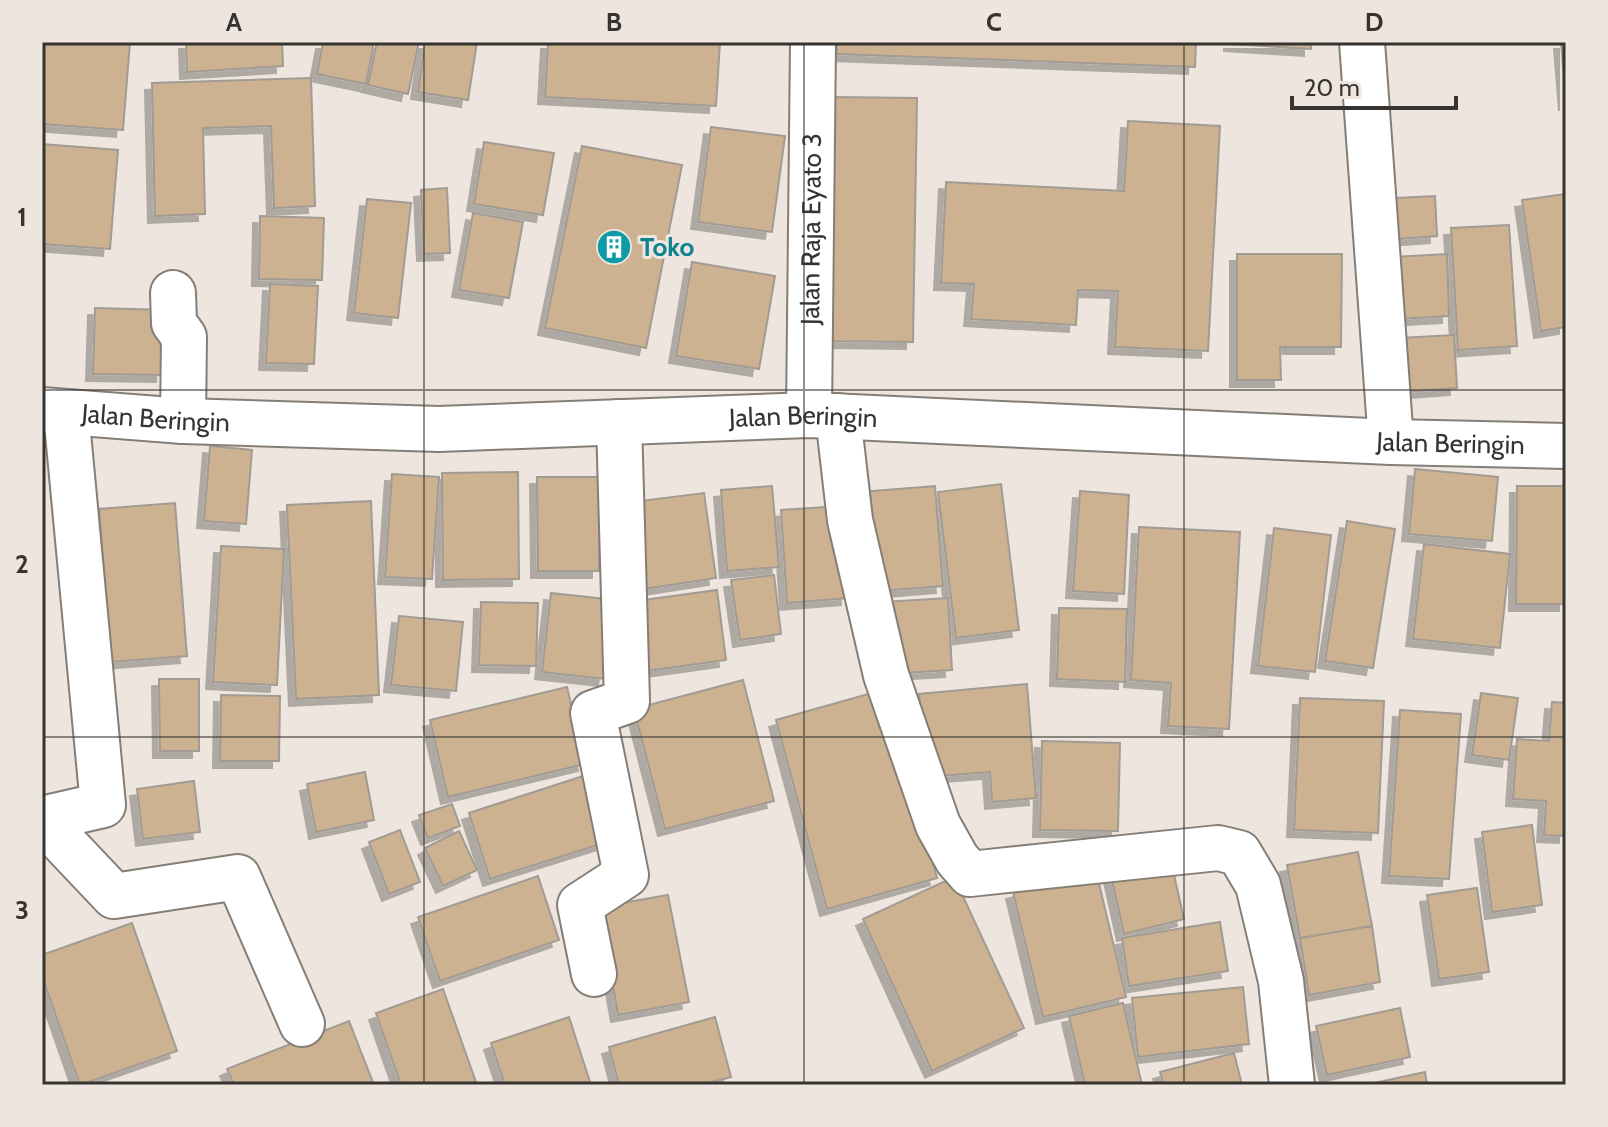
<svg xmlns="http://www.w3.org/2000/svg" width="1608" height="1127" font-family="Cabin,sans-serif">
	<defs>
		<filter id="shadow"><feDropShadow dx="-7" dy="7" stdDeviation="0" flood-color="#0004"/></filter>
	</defs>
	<rect width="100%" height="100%" fill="#eee6de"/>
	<path fill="#cdb291" stroke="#a29b93" stroke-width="2" filter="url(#shadow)" d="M 42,42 L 130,42 L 123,130 L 42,124 Z
		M 186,42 L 282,42 L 283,66 L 187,72 Z
		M 323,42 L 374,42 L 366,84 L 317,74 Z
		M 377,42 L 419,42 L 408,94 L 368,85 Z
		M 425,42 L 477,42 L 468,100 L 418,92 Z
		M 548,42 L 720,42 L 716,106 L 545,97 Z
		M 837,42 L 1196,42 L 1195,67 L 837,54 Z
		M 1231,42 L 1311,42 L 1311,49 L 1231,44 Z
		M 1561,42 L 1566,42 L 1566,104 Z
		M 311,78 L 315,206 L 274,208 L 271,126 L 203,128 L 205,214 L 155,216 L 152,83 Z
		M 835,97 L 917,98 L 913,342 L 832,341 Z
		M 1128,121 L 1220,126 L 1208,351 L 1115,347 L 1118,291 L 1078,290 L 1076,325 L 971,319 L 974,284 L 941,283 L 946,182 L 1124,191 Z
		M 711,127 L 785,136 L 772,232 L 698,222 Z
		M 484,142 L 554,153 L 543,215 L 474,204 Z
		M 42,144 L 118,150 L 110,249 L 42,244 Z
		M 582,146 L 682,165 L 646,348 L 545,328 Z
		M 447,188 L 450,253 L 424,254 L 421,190 Z
		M 1566,194 L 1566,327 L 1541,331 L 1522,200 Z
		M 1435,196 L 1437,236 L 1398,239 L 1396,198 Z
		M 367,199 L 411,203 L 398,318 L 354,313 Z
		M 473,213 L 523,222 L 509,298 L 459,290 Z
		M 260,216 L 324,218 L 322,280 L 259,279 Z
		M 1509,225 L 1517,346 L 1458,350 L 1451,228 Z
		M 1237,254 L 1342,254 L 1341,347 L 1280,347 L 1281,380 L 1237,380 Z
		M 1447,254 L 1449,316 L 1396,319 L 1392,257 Z
		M 692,262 L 775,276 L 759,369 L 676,356 Z
		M 270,284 L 318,286 L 314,364 L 266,363 Z
		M 95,308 L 166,310 L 163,375 L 93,374 Z
		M 1454,335 L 1457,388 L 1403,392 L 1400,338 Z
		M 210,446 L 252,450 L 246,524 L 204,521 Z
		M 1415,469 L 1498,477 L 1492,541 L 1409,534 Z
		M 518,472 L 519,579 L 443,580 L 442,473 Z
		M 392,474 L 439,477 L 432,579 L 385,577 Z
		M 537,477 L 600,477 L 599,571 L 538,571 Z
		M 1001,484 L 1019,630 L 956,638 L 938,492 Z
		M 772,486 L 779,567 L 727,571 L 721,490 Z
		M 935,486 L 943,586 L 869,592 L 861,492 Z
		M 1517,486 L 1566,486 L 1566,604 L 1516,604 Z
		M 1080,491 L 1129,495 L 1124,594 L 1073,591 Z
		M 704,493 L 716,578 L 644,589 L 632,502 Z
		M 371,501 L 379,695 L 296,699 L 287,505 Z
		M 175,503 L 187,656 L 111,662 L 99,509 Z
		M 841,506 L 848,598 L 787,603 L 781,510 Z
		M 1347,521 L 1395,529 L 1373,668 L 1325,661 Z
		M 1139,527 L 1240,532 L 1229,729 L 1168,726 L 1171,683 L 1131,680 Z
		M 1274,528 L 1331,535 L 1315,672 L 1258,666 Z
		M 1424,544 L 1510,554 L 1500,648 L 1413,639 Z
		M 221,546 L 284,549 L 277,685 L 213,682 Z
		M 774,575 L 781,634 L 740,640 L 731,580 Z
		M 717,590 L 726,660 L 646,671 L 636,601 Z
		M 551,593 L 615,600 L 605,679 L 542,672 Z
		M 948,598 L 952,670 L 888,674 L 884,602 Z
		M 481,602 L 538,603 L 536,666 L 479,665 Z
		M 1059,608 L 1127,609 L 1125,682 L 1057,679 Z
		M 399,616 L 463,622 L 456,691 L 391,685 Z
		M 159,679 L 199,679 L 199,751 L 160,751 Z
		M 743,680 L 774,801 L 665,829 L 634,709 Z
		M 1027,684 L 1036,798 L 992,802 L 990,772 L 927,777 L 919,694 Z
		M 567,687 L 585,764 L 448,797 L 430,720 Z
		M 886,689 L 937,878 L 827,909 L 776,720 Z
		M 1481,693 L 1518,698 L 1509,760 L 1472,755 Z
		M 221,695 L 280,696 L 279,761 L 220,761 Z
		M 1300,698 L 1384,701 L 1378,833 L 1294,830 Z
		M 1552,702 L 1566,703 L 1566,836 L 1544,835 L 1546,801 L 1513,799 L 1517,739 L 1549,741 Z
		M 1400,710 L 1461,714 L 1449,879 L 1389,876 Z
		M 1042,741 L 1120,743 L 1118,831 L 1040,830 Z
		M 365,772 L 374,820 L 316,832 L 307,784 Z
		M 583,776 L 604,843 L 490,879 L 469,813 Z
		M 194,781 L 200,832 L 143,839 L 137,789 Z
		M 452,804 L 460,826 L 428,838 L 419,815 Z
		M 1532,825 L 1542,905 L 1492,912 L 1482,832 Z
		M 400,830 L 420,882 L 389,894 L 369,842 Z
		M 459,831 L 477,870 L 443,886 L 425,848 Z
		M 1358,852 L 1372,926 L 1300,938 L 1287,865 Z
		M 1170,857 L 1184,919 L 1124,934 L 1110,871 Z
		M 1096,871 L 1126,997 L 1043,1017 L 1013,892 Z
		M 538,876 L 559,940 L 440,981 L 418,917 Z
		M 954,877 L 1024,1028 L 932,1071 L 863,919 Z
		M 1477,888 L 1489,972 L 1439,979 L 1427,895 Z
		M 668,895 L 689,1002 L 618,1015 L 599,907 Z
		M 1220,922 L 1228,971 L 1129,986 L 1122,938 Z
		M 132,923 L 177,1051 L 80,1085 L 42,976 L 42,955 Z
		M 1372,926 L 1380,982 L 1309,995 L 1300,938 Z
		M 1243,987 L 1249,1044 L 1138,1057 L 1132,998 Z
		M 443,989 L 477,1085 L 401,1085 L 376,1013 Z
		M 1123,1003 L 1142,1085 L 1085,1085 L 1069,1016 Z
		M 1400,1008 L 1410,1057 L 1327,1075 L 1316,1026 Z
		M 569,1017 L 591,1085 L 505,1085 L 491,1043 Z
		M 715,1017 L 731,1077 L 701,1085 L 619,1085 L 609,1047 Z
		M 349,1021 L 374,1085 L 234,1085 L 227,1069 Z
		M 1234,1053 L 1242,1085 L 1164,1085 L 1160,1072 Z
		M 1425,1072 L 1427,1085 L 1365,1085 Z"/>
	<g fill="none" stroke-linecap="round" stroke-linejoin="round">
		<g stroke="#857e77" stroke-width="48">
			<g id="minor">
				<path d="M 1362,42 L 1391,442"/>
				<path d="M 173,293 L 174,323 L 184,337 L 183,421"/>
				<path id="s1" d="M 42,410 L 183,421 L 439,429 L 809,415 L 1391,442 L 1566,446"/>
				<path id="s2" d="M 809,415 L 813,42"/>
				<path d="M 838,416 L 850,520 L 886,675 L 938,825 L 957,859 L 970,874 L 1218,848 L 1239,853 L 1258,885 L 1281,981 L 1292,1085"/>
				<path d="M 42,819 L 103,805 L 66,412"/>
				<path d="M 42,820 L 114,896 L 238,877 L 302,1024"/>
				<path d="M 594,974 L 580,905 L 626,875 L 593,713 L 627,701 L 619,422"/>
			</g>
		</g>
		<use href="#minor" stroke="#fff" stroke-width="44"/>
	</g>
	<path fill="none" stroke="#363330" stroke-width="2" stroke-opacity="0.55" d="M 424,42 L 424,1085M 804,42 L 804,1085M 1184,42 L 1184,1085M 42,390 L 1566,390M 42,737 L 1566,737"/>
	<defs>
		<g id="building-disc" transform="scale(1.8)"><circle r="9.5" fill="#0f9aa8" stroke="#eee6de"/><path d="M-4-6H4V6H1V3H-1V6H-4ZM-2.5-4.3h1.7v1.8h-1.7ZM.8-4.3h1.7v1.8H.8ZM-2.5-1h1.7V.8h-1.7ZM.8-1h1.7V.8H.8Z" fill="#fff"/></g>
	</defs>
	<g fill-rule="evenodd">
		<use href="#building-disc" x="614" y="247"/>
	</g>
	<g text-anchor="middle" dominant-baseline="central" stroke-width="6" stroke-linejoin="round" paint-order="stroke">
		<g font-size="26" fill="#363330" stroke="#eee6de">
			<text stroke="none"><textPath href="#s2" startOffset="186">Jalan Raja Eyato 3</textPath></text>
			<text stroke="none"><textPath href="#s1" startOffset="114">Jalan Beringin</textPath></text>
			<text stroke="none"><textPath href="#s1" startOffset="762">Jalan Beringin</textPath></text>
			<text stroke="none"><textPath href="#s1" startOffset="1410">Jalan Beringin</textPath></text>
		</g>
		<g font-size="26" font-weight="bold" fill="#0d838f" stroke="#eee6de" text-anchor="start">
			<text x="640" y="247">Toko</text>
		</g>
	</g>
	<rect width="1608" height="1127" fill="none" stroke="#eee6de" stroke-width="88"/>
	<path d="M1292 96v12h164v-12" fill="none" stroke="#363330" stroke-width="4"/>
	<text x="1304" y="96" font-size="24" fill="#363330" stroke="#eee6de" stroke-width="6" paint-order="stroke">20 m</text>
	<rect x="44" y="44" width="1520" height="1039" fill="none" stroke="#363330" stroke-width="3"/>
	<g font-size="26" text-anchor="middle" font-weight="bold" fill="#363330">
		<text x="234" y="31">A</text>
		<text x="614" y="31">B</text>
		<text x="994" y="31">C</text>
		<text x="1374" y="31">D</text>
		<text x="22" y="226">1</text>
		<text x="22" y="573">2</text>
		<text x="22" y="919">3</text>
	</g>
</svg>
